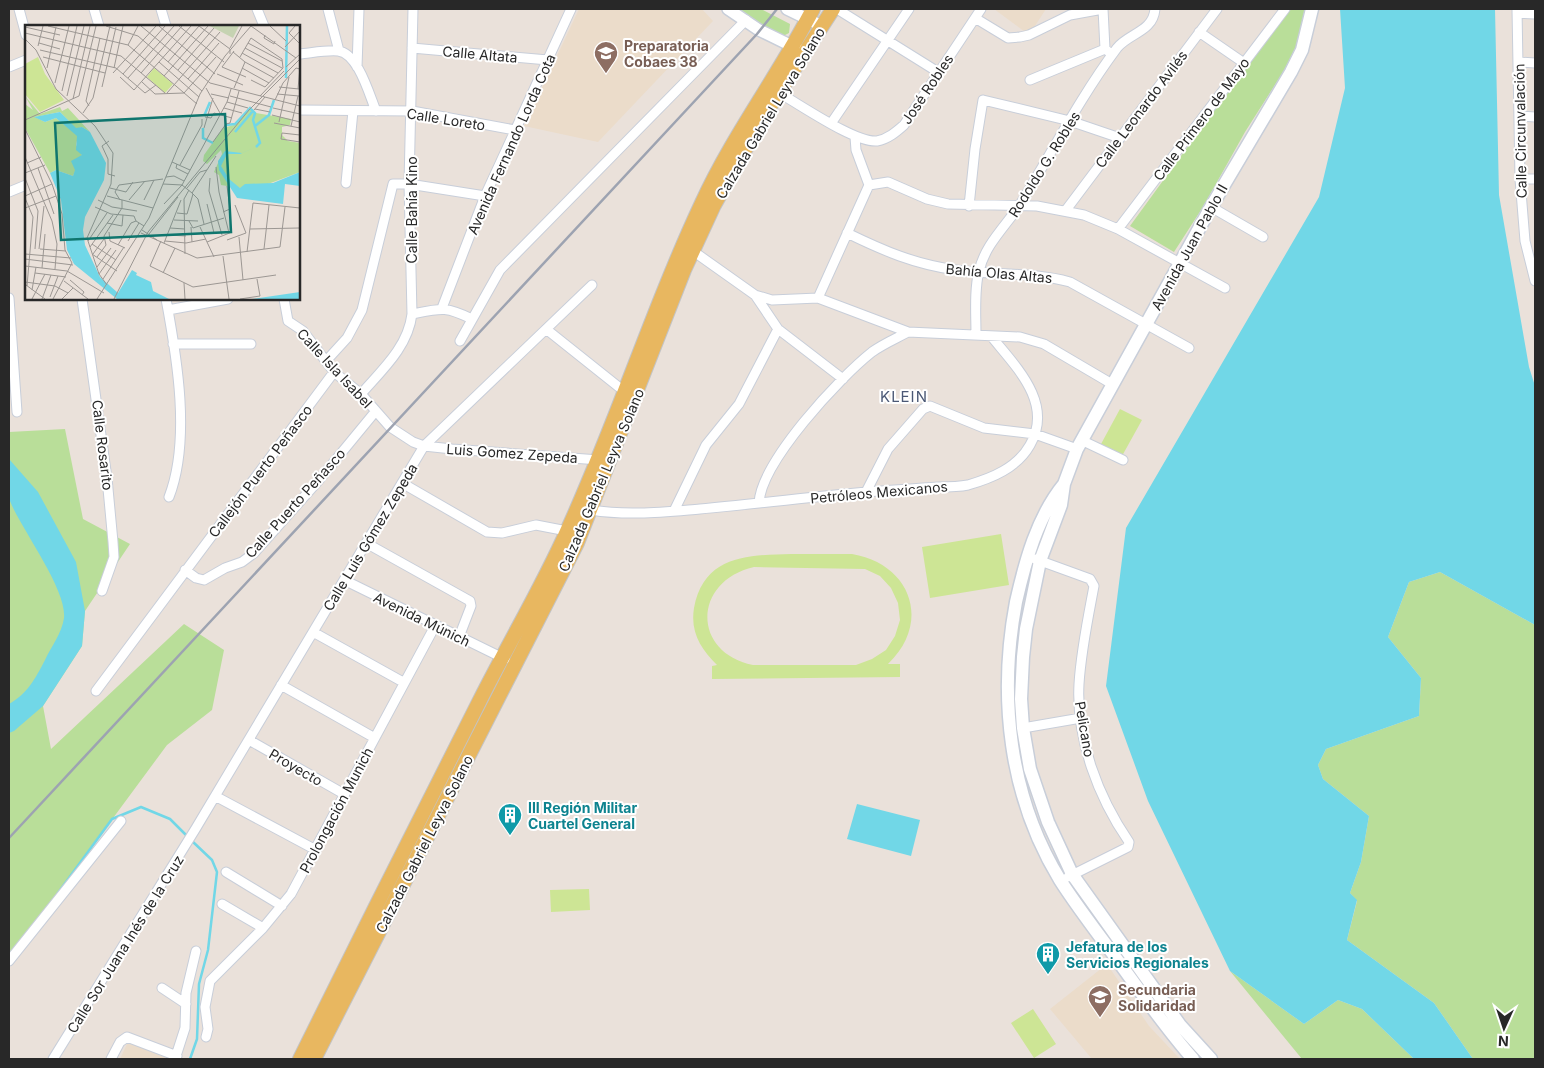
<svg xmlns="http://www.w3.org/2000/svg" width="1544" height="1068" font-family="Inter,sans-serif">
	<rect width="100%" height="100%" fill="#eae1da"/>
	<path fill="#ebdcca" d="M 579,9 L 702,9 L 713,21 L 598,142 L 524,126 Z
		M 994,9 L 1046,9 L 1029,35 Z
		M 1107,964 L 1149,1026 L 1180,1059 L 1092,1059 L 1050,1009 Z
		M 128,1042 L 169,1059 L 120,1059 Z"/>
	<path fill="#b9de99" d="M 735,9 L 761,9 L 790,24 L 789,33 L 783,36 L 776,34 Z
		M 1288,9 L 1305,9 L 1294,55 L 1245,132 L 1203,207 L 1174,252 L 1130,226 Z
		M 65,429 L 83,519 L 130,544 L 85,611 L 82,646 L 43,706 L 51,749 L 184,624 L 224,650 L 212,710 L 167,745 L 20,944 L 9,954 L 9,432 Z
		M 1440,572 L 1535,625 L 1535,1059 L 1473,1059 L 1434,1003 L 1347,940 L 1357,901 L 1350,893 L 1361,862 L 1369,816 L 1323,779 L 1318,765 L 1326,749 L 1419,716 L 1421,678 L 1388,637 L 1409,582 Z
		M 1230,971 L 1304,1024 L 1338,1000 L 1362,1009 L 1414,1059 L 1302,1059 Z"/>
	<path fill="#cde595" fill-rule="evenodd" d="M 1120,409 L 1142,420 L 1122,456 L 1101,444 Z
		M 1001,534 L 1009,585 L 930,598 L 922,547 Z
		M 852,554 C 911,564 932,622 888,664 L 900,664 L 900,677 L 712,679 L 712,666 L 717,665 C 701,649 690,632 694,608 C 704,555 748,555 791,554 C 811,554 832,554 852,554 ZM 754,567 L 865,569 L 880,576 L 891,588 L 898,603 L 900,620 L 895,636 L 886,650 L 872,659 L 856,665 L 753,665 C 691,652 693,581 754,567 Z
		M 589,889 L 590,910 L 551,912 L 550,890 Z
		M 1033,1009 L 1056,1044 L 1034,1058 L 1011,1023 Z"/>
	<path fill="#71d7e7" d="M 1340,9 L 1495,9 L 1499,195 L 1529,367 L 1535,386 L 1535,625 L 1440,572 L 1409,582 L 1388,637 L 1421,678 L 1419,716 L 1326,749 L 1318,765 L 1323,779 L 1369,816 L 1361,862 L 1350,893 L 1357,900 L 1347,940 L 1434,1003 L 1473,1059 L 1414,1059 L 1362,1009 L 1338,1000 L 1304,1024 L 1230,971 L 1148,801 L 1106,686 L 1126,528 L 1319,197 L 1345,88 Z
		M 9,459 L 38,492 L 76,562 L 85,611 L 82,646 L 43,706 L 14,731 L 9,733 L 9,704 C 28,693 35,679 45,660 C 51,647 62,633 64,618 C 67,589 21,529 10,501 C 5,490 9,471 9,459 Z
		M 857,804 L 920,820 L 911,856 L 847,839 Z"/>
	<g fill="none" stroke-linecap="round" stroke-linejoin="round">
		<path stroke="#71d7e7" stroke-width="2.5" d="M 58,893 L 112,819 L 141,807 L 170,819 L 188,837
			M 190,1059 L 197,1039 L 199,984 L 208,950 L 217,872 L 212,860 L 192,841"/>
		<g stroke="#c8ced9" stroke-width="11">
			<path id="minor" d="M 19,9 L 26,35
				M 94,9 L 99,26
				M 161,9 L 166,26
				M 257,9 L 264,26
				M 328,9 L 339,51
				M 837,9 L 938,72
				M 1103,9 L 1105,49 L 1109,52
				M 1517,9 L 1520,179 L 1525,241 L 1535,281
				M 1517,13 L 1535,14
				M 975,18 L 1008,38 L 1020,37 L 1029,35 L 1070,15 L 1103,9
				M 1199,32 L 1244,63
				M 412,48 L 548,60
				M 299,54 C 311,53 325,50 338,51 C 358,53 369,94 376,111
				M 1519,62 L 1535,63
				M 9,67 L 26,60
				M 357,67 L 359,9
				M 1030,80 L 1105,49
				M 779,93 C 801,105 855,143 877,141 C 888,139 896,132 904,125 L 981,9
				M 299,110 L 412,111 L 515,130
				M 1519,116 L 1535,117
				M 832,122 L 909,9
				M 855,137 L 856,150 L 869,185 L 888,182 L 927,199 L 948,204 L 1037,206 L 1084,215 L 1118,229 L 1225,288
				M 1520,179 L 1535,179
				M 346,183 L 353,111
				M 9,192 L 26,185
				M 969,206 L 975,149 L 983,100 L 1070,121 L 1120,138
				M 1211,207 L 1263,237
				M 1066,210 L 1217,9
				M 1118,229 L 1285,9
				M 847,233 C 884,251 914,264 956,270 C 994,275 1033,272 1070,282 L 1189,348
				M 693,251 L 755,295 L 772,300 L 818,298 L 908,332 L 1020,337 L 1044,344 L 1112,384
				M 755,295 L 778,329 L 843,379
				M 9,298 L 17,412
				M 818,298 L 869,185
				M 82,299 L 107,478 L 113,542 L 114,557 L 102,591
				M 166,299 C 177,358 191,440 169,497
				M 284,299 L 288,321 L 303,331 L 334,372 L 361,394 L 390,427 L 413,442 L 424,446 L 452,449 L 599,460
				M 442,308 L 485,196 L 571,9
				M 168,310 L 228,299
				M 412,314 C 442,308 445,306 472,319
				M 546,329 L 625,392
				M 976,335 C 976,315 974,290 979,271 C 985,244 1007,225 1021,203 C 1052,152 1081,96 1117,48 C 1129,33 1153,32 1155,9
				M 460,341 L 500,270 L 746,20
				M 173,344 L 251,344
				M 326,361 L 347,338 L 362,310 L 393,184 L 409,184 L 485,196
				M 361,394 C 382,370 408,347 412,314 L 409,184 L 413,9
				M 1081,440 L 1123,460
				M 402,483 L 487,532 L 502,533 L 536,525 L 567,531
				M 866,492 L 888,449 L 923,409 L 930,406 L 984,428 L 1035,434 L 1077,449
				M 759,503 C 761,462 839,378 872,352 C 883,344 897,338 908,332
				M 591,510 C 628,516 663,512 700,509 C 756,504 811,497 866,492 C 890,490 914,489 938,487 C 947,487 958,487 968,485 C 992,478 1017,468 1030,445 C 1054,403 1016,367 991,336
				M 674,511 L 706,445 L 739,404 L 778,329
				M 366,543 L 470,601 L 471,606 L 459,637
				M 1035,559 L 1090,579 L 1094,586 C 1088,618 1081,651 1079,684 C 1076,739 1098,797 1129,842 L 1128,847 L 1068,877
				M 185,570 L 196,578 L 204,580 L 225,568 L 242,562 L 254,553 L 319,480 L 375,412
				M 344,580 L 505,659
				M 313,632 L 403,682
				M 281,685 L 373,737
				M 96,691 L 334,372
				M 1023,728 L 1081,718
				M 249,740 L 344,794
				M 215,796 L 316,850
				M 226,872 L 282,906
				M 222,904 L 263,928
				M 9,961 L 121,821
				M 162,988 L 186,1004
				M 206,1037 L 208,1029 L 205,1007 L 210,981 L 263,928 L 291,894 L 435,626
				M 53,1059 L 196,828 L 424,446 L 592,285
				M 111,1059 L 120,1042 L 127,1037 L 177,1056
				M 175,1059 L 185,1028 L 186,993 L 196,951"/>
		</g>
		<g stroke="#c8ced9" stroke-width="14">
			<path id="tertiary" d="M 728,9 L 759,30 L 798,49
				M 787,9 L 822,26"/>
		</g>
		<g stroke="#c8ced9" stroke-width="15">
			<path id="secondary" d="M 1064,484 C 1037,517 1025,562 1016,602 C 998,697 1009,797 1060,880 C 1076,905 1095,930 1113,954 C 1139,990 1164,1026 1193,1059
				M 1211,1059 L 1180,1025 L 1072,874 L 1048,822 L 1030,769 L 1023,728 L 1021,699 L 1023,657 L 1026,629 L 1040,561 L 1061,505 L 1064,484 L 1077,449 L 1211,207 L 1291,72 L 1302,50 L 1312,9"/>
		</g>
		<g stroke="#c3c3c3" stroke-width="16">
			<path id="primary" d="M 300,1059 C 359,940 419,820 479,702 C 508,644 542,588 568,529 C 617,422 652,310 702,203 C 733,135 779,75 813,9
				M 314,1059 L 577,543 L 684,270 L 714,205 L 765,114 L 833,9"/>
		</g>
		<use href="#minor" stroke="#fff" stroke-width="9"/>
		<use href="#tertiary" stroke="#fff" stroke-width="11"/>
		<use href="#secondary" stroke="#fff" stroke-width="12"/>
		<use href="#primary" stroke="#e8b760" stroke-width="14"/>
		<path stroke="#9da3b1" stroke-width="2.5" d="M 9,838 L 757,34 L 777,9"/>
	</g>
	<defs>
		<g id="university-pin" transform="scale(1.25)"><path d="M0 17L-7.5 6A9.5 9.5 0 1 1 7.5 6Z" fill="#8d6e63" stroke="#fff"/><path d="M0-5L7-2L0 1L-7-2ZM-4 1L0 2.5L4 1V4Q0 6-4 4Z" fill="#fff"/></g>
		<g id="building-pin" transform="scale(1.25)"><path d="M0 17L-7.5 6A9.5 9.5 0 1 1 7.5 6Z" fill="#0f9aa8" stroke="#fff"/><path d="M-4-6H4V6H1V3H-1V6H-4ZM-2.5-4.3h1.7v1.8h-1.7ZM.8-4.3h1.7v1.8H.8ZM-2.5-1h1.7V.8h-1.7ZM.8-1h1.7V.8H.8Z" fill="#fff"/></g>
		<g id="school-pin" transform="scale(1.25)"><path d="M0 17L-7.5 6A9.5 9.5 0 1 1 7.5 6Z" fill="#8d6e63" stroke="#fff"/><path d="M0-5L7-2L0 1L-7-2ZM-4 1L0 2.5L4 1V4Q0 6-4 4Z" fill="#fff"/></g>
	</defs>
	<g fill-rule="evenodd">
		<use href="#university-pin" x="606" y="53"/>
		<use href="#building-pin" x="510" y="815"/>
		<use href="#building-pin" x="1048" y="954"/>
		<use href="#school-pin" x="1100" y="997"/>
	</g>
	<g text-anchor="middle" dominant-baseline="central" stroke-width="4" stroke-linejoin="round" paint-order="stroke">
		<g font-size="14" font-weight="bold" fill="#785e54" stroke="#fff" text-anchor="start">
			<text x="624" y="45">Preparatoria<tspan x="624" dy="16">Cobaes 38</tspan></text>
			<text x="1118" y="989">Secundaria<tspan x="1118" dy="16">Solidaridad</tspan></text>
		</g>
		<g font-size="14" fill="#282828" stroke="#fff">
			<text transform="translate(480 54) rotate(5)">Calle Altata</text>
			<text transform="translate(927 89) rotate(-56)">José Robles</text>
			<text transform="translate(1141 109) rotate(-53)">Calle Leonardo Avilés</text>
			<text transform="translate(770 113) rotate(-59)">Calzada Gabriel Leyva Solano</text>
			<text transform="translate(446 119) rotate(9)">Calle Loreto</text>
			<text transform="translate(1201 119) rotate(-53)">Calle Primero de Mayo</text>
			<text transform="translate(1520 131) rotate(-91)">Calle Circunvalación</text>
			<text transform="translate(511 144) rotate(-66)">Avenida Fernando Lorda Cota</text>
			<text transform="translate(1044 164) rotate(-58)">Rodoldo G. Robles</text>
			<text transform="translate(411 210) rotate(-90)">Calle Bahía Kino</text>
			<text transform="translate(1189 247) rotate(-61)">Avenida Juan Pablo II</text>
			<text transform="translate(999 273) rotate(5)">Bahía Olas Altas</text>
			<text transform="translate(335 368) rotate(47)">Calle Isla Isabel</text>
			<text transform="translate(103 445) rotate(83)">Calle Rosarito</text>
			<text transform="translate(512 453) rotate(4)">Luis Gomez Zepeda</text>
			<text transform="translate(260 471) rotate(-53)">Callejón Puerto Peñasco</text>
			<text transform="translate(601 480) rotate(-67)">Calzada Gabriel Leyva Solano</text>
			<text transform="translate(879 492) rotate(-5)">Petróleos Mexicanos</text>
			<text transform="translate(295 503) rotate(-48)">Calle Puerto Peñasco</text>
			<text transform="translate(370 537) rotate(-59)">Calle Luis Gómez Zepeda</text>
			<text transform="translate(422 619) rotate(26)">Avenida Múnich</text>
			<text transform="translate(1085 729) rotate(80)">Pelicano</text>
			<text transform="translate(296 767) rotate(30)">Proyecto</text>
			<text transform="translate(336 810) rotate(-62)">Prolongación Munich</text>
			<text transform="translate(424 844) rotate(-63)">Calzada Gabriel Leyva Solano</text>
			<text transform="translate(125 944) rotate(-58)">Calle Sor Juana Inés de la Cruz</text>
		</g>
		<g font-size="14" font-weight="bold" fill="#0d838f" stroke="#fff" text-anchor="start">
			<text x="528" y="807">III Región Militar<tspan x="528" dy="16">Cuartel General</tspan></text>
			<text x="1066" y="946">Jefatura de los<tspan x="1066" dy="16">Servicios Regionales</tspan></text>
		</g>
		<g font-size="15" letter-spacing="1" fill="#4b5875" stroke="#fff">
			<text x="904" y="396">KLEIN</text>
		</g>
	</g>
	<g transform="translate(25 25)">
		<rect width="275" height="275" fill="#eae1da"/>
		<path d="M 0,71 L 15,89 L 35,82 L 37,86 L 43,83 L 65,107 L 57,102 L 51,104 L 35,87 L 10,92 L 20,97 L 31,93 L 53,111 L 51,120 L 57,130 L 48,151 L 31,145 L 25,148 L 0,103 L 0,79 L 8,85 ZM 225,83 L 231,88 L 266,94 L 265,100 L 257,102 L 257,110 L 263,116 L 275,118 L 275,147 L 243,159 L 215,163 L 196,160 L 194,150 L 189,147 L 197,129 L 196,125 L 182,139 L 178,136 L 179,130 L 198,103 L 209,100 Z" fill="#b9de99"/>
		<path d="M 185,1 L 214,1 L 208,13 Z" fill="#c6d3b2"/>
		<path d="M 13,32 L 20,49 L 39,75 L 15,87 L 0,69 L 0,39 ZM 129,43 L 148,59 L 140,68 L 122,52 Z" fill="#cde595"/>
		<path d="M 35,87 L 51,103 L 57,102 L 65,107 L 81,138 L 79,155 L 60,192 L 58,205 L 60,220 L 75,252 L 93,268 L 107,245 L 112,248 L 111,250 L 126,257 L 128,266 L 144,274 L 92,274 L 49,239 L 42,225 L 36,175 L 25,148 L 31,145 L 48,151 L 50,145 L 46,136 L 57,130 L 51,125 L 52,111 L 31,93 L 20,97 L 9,92 ZM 231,122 L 215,129 L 202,129 L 196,141 L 204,154 L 215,163 L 220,159 L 248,158 L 275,147 L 275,161 L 260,159 L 258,179 L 212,173 L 194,145 L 193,136 L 200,126 L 217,128 ZM 275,266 L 275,274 L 227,274 L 275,267 Z" fill="#71d7e7"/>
		<path fill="none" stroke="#71d7e7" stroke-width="2.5" d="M 261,53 L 262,1M 179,91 L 185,77M 201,100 L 210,99 L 225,83 L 230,88 L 228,95 L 235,118 L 231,122M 230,101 L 244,90 L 249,75M 178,103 L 178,113 L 188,118M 210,107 L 227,87"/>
		<path fill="none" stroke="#9c9793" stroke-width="1" d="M 23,1 L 103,20 L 172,79M 81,1 L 113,11 L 177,66M 116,1 L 185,58 L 275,81M 134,1 L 190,49M 154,1 L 199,37M 174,1 L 205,24 L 205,29M 226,1 L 271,33M 245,1 L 261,16M 270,1 L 264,8 L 275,19M 0,2 L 35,10M 0,8 L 96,31 L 140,68M 240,10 L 239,13 L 249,19 L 250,16M 0,14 L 11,25 L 31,64 L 70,101 L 88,128 L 86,159 L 62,213 L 74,249 L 82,260M 14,18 L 35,24M 223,18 L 257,36M 103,20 L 113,1M 13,21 L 18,1M 260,22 L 275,6M 205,23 L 217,1M 220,23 L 257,43M 15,25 L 91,43 L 120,68 L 131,60M 208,27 L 220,37 L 249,53M 217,28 L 253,48M 18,32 L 80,48M 215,32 L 226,13 L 257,34 L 258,43M 134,37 L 174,72M 143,37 L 174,1M 197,42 L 221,52M 197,42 L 209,26M 261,42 L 275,29M 22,43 L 31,2M 89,43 L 98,1M 217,43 L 244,58M 153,45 L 189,3M 88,48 L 131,1M 116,48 L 157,1M 98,49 L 140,1M 192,49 L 218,60M 139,51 L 183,1M 95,52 L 109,65 L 166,1M 103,53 L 149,1M 163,54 L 194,18M 226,55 L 240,62 L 258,43M 117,57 L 130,69 L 159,68 L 191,32M 30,58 L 44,1M 77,62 L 91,2M 254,62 L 274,64M 181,63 L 195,88M 209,63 L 220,37M 273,64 L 275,42M 37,66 L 52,1M 142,68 L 195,7M 186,69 L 204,73M 252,69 L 274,71M 42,71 L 59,1M 205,71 L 246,82M 235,71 L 259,46M 48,74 L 65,1M 250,75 L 258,58 L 271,43 L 275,44M 202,77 L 223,83M 64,81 L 61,76 L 75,13M 199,83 L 217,88M 248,83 L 275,89M 230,84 L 245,87M 229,85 L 240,72M 58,88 L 68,73 L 85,1M 247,90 L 275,97M 180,92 L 186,93 L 189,88 L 207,93M 0,95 L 54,71 L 71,1M 254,97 L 264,52M 249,98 L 275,103M 266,101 L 273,71M 179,103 L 188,73M 0,104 L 27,159 L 37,189 L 40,225 L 47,238 L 28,274M 275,110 L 257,108 L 256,114 L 275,117M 84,116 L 77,121 L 83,134 L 83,149 L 90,151M 188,117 L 201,99 L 205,98 L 214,66M 0,132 L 27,196 L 32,219 L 30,244M 147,137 L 165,145M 2,138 L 16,132M 152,139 L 151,143 L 163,149M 155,140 L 177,100 L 177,94M 191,142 L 194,167 L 204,208M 13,143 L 29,189M 0,148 L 20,140M 141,152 L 149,151 L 159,156M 0,153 L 13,186 L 10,224M 185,153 L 184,166 L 197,210M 138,159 L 157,160 L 167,168 L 173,174 L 179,199M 85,163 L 101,167 L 108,157M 162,163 L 175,147 L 182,145M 167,168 L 191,131M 0,171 L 27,159M 82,171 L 128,183M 0,173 L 8,192 L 2,261M 73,175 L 87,182 L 112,186M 95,175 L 90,167 L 94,160 L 138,154M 104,175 L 120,156M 119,175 L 129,155M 139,179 L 157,160 L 202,77 L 206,64M 182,179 L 189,208M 210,180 L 221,208M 70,182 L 86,189 L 109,191 L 111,196 L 119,201M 0,183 L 31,171M 198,187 L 205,184 L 202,161M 152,188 L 162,189 L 168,169M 149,195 L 173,196M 164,196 L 168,203 L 199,193M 82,198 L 97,201 L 98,190M 166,202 L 167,217M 175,202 L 189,232M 145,203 L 160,204M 225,204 L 274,203M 117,205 L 132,215M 84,207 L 85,216 L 100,223M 116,208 L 172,233 L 255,222 L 260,182M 124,209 L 153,172M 143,210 L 161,211M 214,212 L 218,255M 202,215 L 221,208M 63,216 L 82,188M 103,216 L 114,198M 136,216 L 125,241 L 168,262 L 251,250M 140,216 L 161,218 L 181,214M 182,217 L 207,207M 139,218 L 156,175M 67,219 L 91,235M 93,220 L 106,198 L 111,196M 65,222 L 88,190M 14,224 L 19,181M 15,224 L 41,226M 239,224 L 244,180M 222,227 L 228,178 L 275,183M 0,229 L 46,233M 67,229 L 92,246M 68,229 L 79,214M 160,229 L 159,174 L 164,165M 198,231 L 204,274M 72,232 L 81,220 L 79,211 L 97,183 L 97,175M 0,234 L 48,240M 0,241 L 42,246 L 79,268M 72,242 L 86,223M 17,243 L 20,209M 10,248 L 41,252M 138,248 L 150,223M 74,249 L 91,225M 78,254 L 99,222M 45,255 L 59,267 L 57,270M 39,256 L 63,274M 0,257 L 30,261 L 43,268M 159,258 L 160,274M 1,260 L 20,274M 7,265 L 11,242M 25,272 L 33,251M 7,274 L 20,249M 17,274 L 26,250M 37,274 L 48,263M 72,274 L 124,193 L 175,69 L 200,31 L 226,1M 89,274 L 123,207 L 224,85 L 275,34M 215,274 L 235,271 L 232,254"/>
		<path fill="#0f766e" fill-opacity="0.15" stroke="#0f766e" stroke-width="2.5" d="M 200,89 L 206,207 L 36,215 L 30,98 Z"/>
		<rect width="275" height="275" fill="none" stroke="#282828" stroke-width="2.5"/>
	</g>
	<rect width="1544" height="1068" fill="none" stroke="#282828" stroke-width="20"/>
	<g transform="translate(1504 1028) rotate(183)" stroke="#ffffff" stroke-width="4" paint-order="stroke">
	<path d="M0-4L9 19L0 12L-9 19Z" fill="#282828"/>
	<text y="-8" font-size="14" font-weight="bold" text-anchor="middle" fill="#282828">N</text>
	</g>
</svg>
